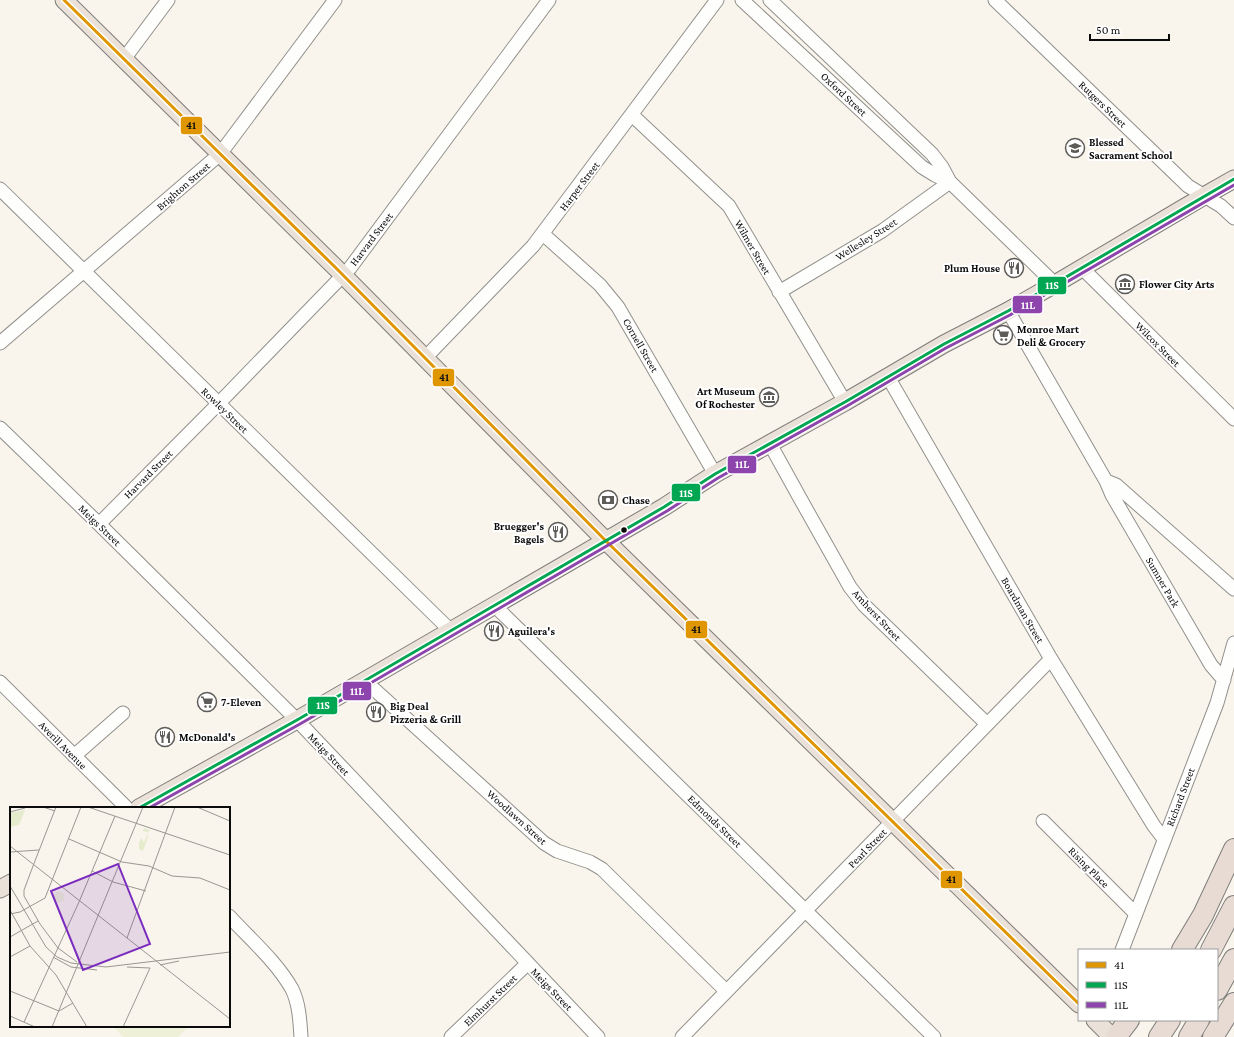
<svg xmlns="http://www.w3.org/2000/svg" width="1234" height="1037" font-family="'Crimson Pro',serif">
	<rect width="100%" height="100%" fill="#f9f5ed"/>
	<path fill="#eef0d8" d="M 113,1026 L 189,1026 L 178,1037 L 123,1037 Z"/>
	<g fill="none" stroke-linecap="round" stroke-linejoin="round">
		<g stroke="#92908c" stroke-width="15">
			<path id="minor" d="M 742,0 L 922,167 L 935,175 L 950,182 L 1055,284
				M 770,0 L 932,154 L 942,167 L 950,182
				M 995,0 L 1188,186 L 1221,206 L 1234,218
				M 124,59 L 168,0
				M 632,115 L 729,206 L 845,402
				M 0,189 L 451,631
				M 543,234 L 600,285 L 618,307 L 715,474
				M 1082,268 L 1234,419
				M 779,292 L 882,231 L 950,182
				M 1008,311 L 1106,481 L 1112,495 L 1211,665 L 1224,680
				M 0,343 L 220,154 L 335,0
				M 425,358 L 533,246 L 717,0
				M 888,377 L 1051,659 L 1154,826 L 1164,839
				M 0,428 L 99,524 L 297,720 L 598,1037
				M 770,444 L 801,500 L 850,587 L 864,605 L 987,724
				M 1106,481 L 1116,485 L 1234,589
				M 99,524 L 223,399 L 350,268 L 549,0
				M 495,606 L 934,1037
				M 365,681 L 544,843 L 557,851 L 590,862 L 602,869 L 726,991
				M 0,682 L 127,808
				M 74,756 L 123,713
				M 1043,821 L 1136,914
				M 229,916 C 250,939 276,961 292,989 C 299,1003 300,1021 301,1037
				M 1122,950 L 1217,703 L 1234,643
				M 451,1037 L 528,963
				M 682,1037 L 1051,659"/>
		</g>
		<g stroke="#7f7d7a" stroke-width="19">
			<path id="major" d="M 64,0 L 337,269 L 606,541 L 1079,1004
				M 139,808 L 297,720 L 664,507 L 715,474 L 845,402 L 944,344 L 1008,311 L 1055,284 L 1204,196 L 1234,179
				M 0,889 L 11,883
				M 1095,1020 L 1112,1037"/>
		</g>
		<g stroke="#7f7d7a" stroke-width="22">
			<path id="highway" d="M 1182,950 L 1203,915 L 1234,849
				M 1211,950 L 1234,906
				M 1217,990 L 1234,959
				M 1116,1037 L 1129,1020
				M 1159,1037 L 1170,1020
				M 1189,1037 L 1199,1020
				M 1213,1037 L 1234,1003"/>
		</g>
		<use href="#minor" stroke="#fefefc" stroke-width="13"/>
		<use href="#major" stroke="#eae2d8" stroke-width="17"/>
		<use href="#highway" stroke="#e7dbd4" stroke-width="20"/>
		<g stroke="#fff" stroke-width="6">
			<path id="bus-1" d="M 64,0 L 337,269 L 606,541 L 1079,1004"/>
		</g>
		<g stroke="#fff" stroke-width="6">
			<path id="bus-2" d="M 139,808 L 297,720 L 664,507 L 715,474 L 845,402 L 944,344 L 1008,311 L 1234,179"/>
		</g>
		<g stroke="#fff" stroke-width="6">
			<path id="bus-3" d="M 149,808 L 300,724 L 667,511 L 718,478 L 847,406 L 946,348 L 1010,315 L 1234,185"/>
		</g>
		<use href="#bus-1" stroke="#df9601" stroke-width="3"/>
		<use href="#bus-2" stroke="#00a651" stroke-width="3"/>
		<use href="#bus-3" stroke="#8e44ad" stroke-width="3"/>
	</g>
	<defs>
		<g id="school-ring" transform="scale(1)"><circle r="9.5" fill="#fff" stroke="#5e5c59" stroke-width="1.5"/><path d="M0-5L7-2L0 1L-7-2ZM-4 1L0 2.5L4 1V4Q0 6-4 4Z" fill="#5e5c59"/></g>
		<g id="restaurant-ring" transform="scale(1)"><circle r="9.5" fill="#fff" stroke="#5e5c59" stroke-width="1.5"/><path d="M-5-6h1v4h1v-4h1v4h1v-4h1v5L-1.5 .5V6h-2V.5L-5-1ZM5-6V6H3V1.5H1.5Q1.5-4 5-6Z" fill="#5e5c59"/></g>
		<g id="museum-ring" transform="scale(1)"><circle r="9.5" fill="#fff" stroke="#5e5c59" stroke-width="1.5"/><path d="M0-6L6-3V-2H-6V-3ZM-5-1h2V3h-2ZM-1-1h2V3h-2ZM3-1h2V3H3ZM-6 4H6V6H-6Z" fill="#5e5c59"/></g>
		<g id="supermarket-ring" transform="scale(1)"><circle r="9.5" fill="#fff" stroke="#5e5c59" stroke-width="1.5"/><path d="M-6-5.5h2.5l.6 2H6L4.5 2H-2.5L-4.4-4H-6ZM-1.5 3.2a1.3 1.3 0 1 0 .1 0ZM3 3.2a1.3 1.3 0 1 0 .1 0Z" fill="#5e5c59"/></g>
		<g id="bank-ring" transform="scale(1)"><circle r="9.5" fill="#fff" stroke="#5e5c59" stroke-width="1.5"/><path d="M-6-4H6V4H-6ZM0-2.3a2.3 2.3 0 1 0 0 4.6a2.3 2.3 0 1 0 0-4.6Z" fill="#5e5c59"/></g>
	</defs>
	<g fill-rule="evenodd">
		<use href="#school-ring" x="1075" y="148"/>
		<use href="#restaurant-ring" x="1014" y="268"/>
		<use href="#museum-ring" x="1125" y="284"/>
		<use href="#supermarket-ring" x="1003" y="335"/>
		<use href="#museum-ring" x="769" y="397"/>
		<use href="#bank-ring" x="608" y="500"/>
		<use href="#restaurant-ring" x="558" y="532"/>
		<use href="#restaurant-ring" x="494" y="631"/>
		<use href="#supermarket-ring" x="207" y="702"/>
		<use href="#restaurant-ring" x="376" y="712"/>
		<use href="#restaurant-ring" x="165" y="737"/>
	</g>
	<circle fill="#0a0a0a" stroke="#fff" stroke-width="1.5" cx="624" cy="530" r="3.5"/>
	<g text-anchor="middle" dominant-baseline="central" stroke-width="4" stroke-linejoin="round" paint-order="stroke">
		<g font-size="11" fill="#0a0a0a" stroke="#fff">
			<text transform="translate(844 94) rotate(43)">Oxford Street</text>
			<text transform="translate(1103 104) rotate(44)">Rutgers Street</text>
			<text transform="translate(183 186) rotate(-41)">Brighton Street</text>
			<text transform="translate(579 186) rotate(-53)">Harper Street</text>
			<text transform="translate(371 239) rotate(-53)">Harvard Street</text>
			<text transform="translate(866 239) rotate(-32)">Wellesley Street</text>
			<text transform="translate(753 247) rotate(60)">Wilmer Street</text>
			<text transform="translate(1158 344) rotate(45)">Wilcox Street</text>
			<text transform="translate(641 345) rotate(60)">Cornell Street</text>
			<text transform="translate(225 410) rotate(44)">Rowley Street</text>
			<text transform="translate(148 474) rotate(-45)">Harvard Street</text>
			<text transform="translate(100 525) rotate(44)">Meigs Street</text>
			<text transform="translate(1163 582) rotate(60)">Sumner Park</text>
			<text transform="translate(1023 610) rotate(60)">Boardman Street</text>
			<text transform="translate(877 615) rotate(47)">Amherst Street</text>
			<text transform="translate(63 745) rotate(45)">Averill Avenue</text>
			<text transform="translate(329 754) rotate(46)">Meigs Street</text>
			<text transform="translate(1180 797) rotate(-69)">Richard Street</text>
			<text transform="translate(517 817) rotate(42)">Woodlawn Street</text>
			<text transform="translate(715 821) rotate(44)">Edmonds Street</text>
			<text transform="translate(867 848) rotate(-46)">Pearl Street</text>
			<text transform="translate(1089 867) rotate(45)">Rising Place</text>
			<text transform="translate(552 989) rotate(46)">Meigs Street</text>
			<text transform="translate(490 1000) rotate(-44)">Elmhurst Street</text>
		</g>
		<g font-size="11" font-weight="bold" fill="#0a0a0a" stroke="#fff" text-anchor="start">
			<text x="1089" y="142">Blessed<tspan x="1089" dy="13">Sacrament School</tspan></text>
			<text x="1000" y="268" text-anchor="end">Plum House</text>
			<text x="1139" y="284">Flower City Arts</text>
			<text x="1017" y="329">Monroe Mart<tspan x="1017" dy="13">Deli &amp; Grocery</tspan></text>
			<text x="755" y="391" text-anchor="end">Art Museum<tspan x="755" dy="13">Of Rochester</tspan></text>
			<text x="622" y="500">Chase</text>
			<text x="544" y="526" text-anchor="end">Bruegger's<tspan x="544" dy="13">Bagels</tspan></text>
			<text x="508" y="631">Aguilera's</text>
			<text x="221" y="702">7-Eleven</text>
			<text x="390" y="706">Big Deal<tspan x="390" dy="13">Pizzeria &amp; Grill</tspan></text>
			<text x="179" y="737">McDonald's</text>
		</g>
	</g>
	<g transform="translate(10 807)">
		<rect width="220" height="220" fill="#f9f5ed"/>
		<path d="M 15,3 L 9,18 L 0,20 L 0,6 ZM 134,21 L 140,23 L 137,26 L 137,30 L 139,27 L 133,44 L 129,42 L 129,36 L 131,31 L 134,35 L 136,31 L 137,25 L 133,24 L 131,28 Z" fill="#e5ecce"/>
		<path d="M43.5 90a5.5 5.5 0 1 1 11 0a5.5 5.5 0 1 1-11 0Z" fill="#eef0d8"/>
		<path fill="none" stroke="#999792" stroke-width="1" d="M 33,0 L 45,4M 78,0 L 220,48M 187,0 L 220,14M 0,5 L 15,1M 59,32 L 112,55 L 139,59 L 162,69 L 190,71 L 220,83M 0,39 L 220,212M 0,45 L 29,43M 23,59 L 14,83 L 14,89 L 30,117 L 48,141 L 67,155M 23,59 L 46,0M 82,64 L 103,75 L 136,84M 0,79 L 36,140 L 47,150 L 61,156 L 96,160 L 220,145M 0,103 L 20,139 L 46,168 L 77,220M 0,107 L 10,105 L 35,91 L 71,0M 0,130 L 28,114M 117,131 L 165,0M 0,150 L 20,139M 43,150 L 61,160 L 87,163M 150,158 L 169,154M 117,160 L 140,161M 0,184 L 49,204 L 63,196M 0,209 L 25,220M 14,215 L 69,95 L 105,9M 42,220 L 133,0M 113,220 L 140,161"/>
		<path fill="#7b2cbf" fill-opacity="0.15" stroke="#7b2cbf" stroke-width="2" d="M 108,57 L 140,137 L 73,163 L 41,84 Z"/>
		<rect width="220" height="220" fill="none" stroke="#0a0a0a" stroke-width="2"/>
	</g>
	<g stroke="#fff" stroke-width="1.5">
		<rect x="180" y="116" width="23" height="19" rx="4" fill="#df9601"/>
		<rect x="1037" y="276" width="30" height="19" rx="4" fill="#00a651"/>
		<rect x="1012" y="295" width="31" height="19" rx="4" fill="#8e44ad"/>
		<rect x="432" y="368" width="23" height="19" rx="4" fill="#df9601"/>
		<rect x="727" y="455" width="30" height="19" rx="4" fill="#8e44ad"/>
		<rect x="671" y="483" width="30" height="19" rx="4" fill="#00a651"/>
		<rect x="685" y="620" width="23" height="19" rx="4" fill="#df9601"/>
		<rect x="342" y="681" width="30" height="20" rx="4" fill="#8e44ad"/>
		<rect x="307" y="696" width="31" height="19" rx="4" fill="#00a651"/>
		<rect x="940" y="870" width="23" height="19" rx="4" fill="#df9601"/>
	</g>
	<g font-size="11" text-anchor="middle" font-weight="bold" fill="#fff">
		<text x="1052" y="289">11S</text>
		<text x="1028" y="309">11L</text>
		<text x="742" y="468">11L</text>
		<text x="686" y="497">11S</text>
		<text x="357" y="695">11L</text>
		<text x="323" y="709">11S</text>
	</g>
	<g font-size="11" text-anchor="middle" font-weight="bold" fill="#111">
		<text x="191" y="129">41</text>
		<text x="444" y="381">41</text>
		<text x="696" y="633">41</text>
		<text x="951" y="883">41</text>
	</g>
	<rect x="1078" y="949" width="140" height="72" fill="#ffffff" stroke="#9d9d9d"/>
	<rect x="1086" y="962" width="20" height="6" fill="#df9601" stroke="#9d9d9d"/>
	<text x="1114" y="969" font-size="12" fill="#0a0a0a">41</text>
	<rect x="1086" y="982" width="20" height="6" fill="#00a651" stroke="#9d9d9d"/>
	<text x="1114" y="989" font-size="12" fill="#0a0a0a">11S</text>
	<rect x="1086" y="1002" width="20" height="6" fill="#8e44ad" stroke="#9d9d9d"/>
	<text x="1114" y="1009" font-size="12" fill="#0a0a0a">11L</text>
	<path d="M1090 34v6h79v-6" fill="none" stroke="#0a0a0a" stroke-width="2"/>
	<text x="1096" y="34" font-size="12" fill="#0a0a0a" stroke="#ffffff" stroke-width="3" paint-order="stroke">50 m</text>
</svg>
